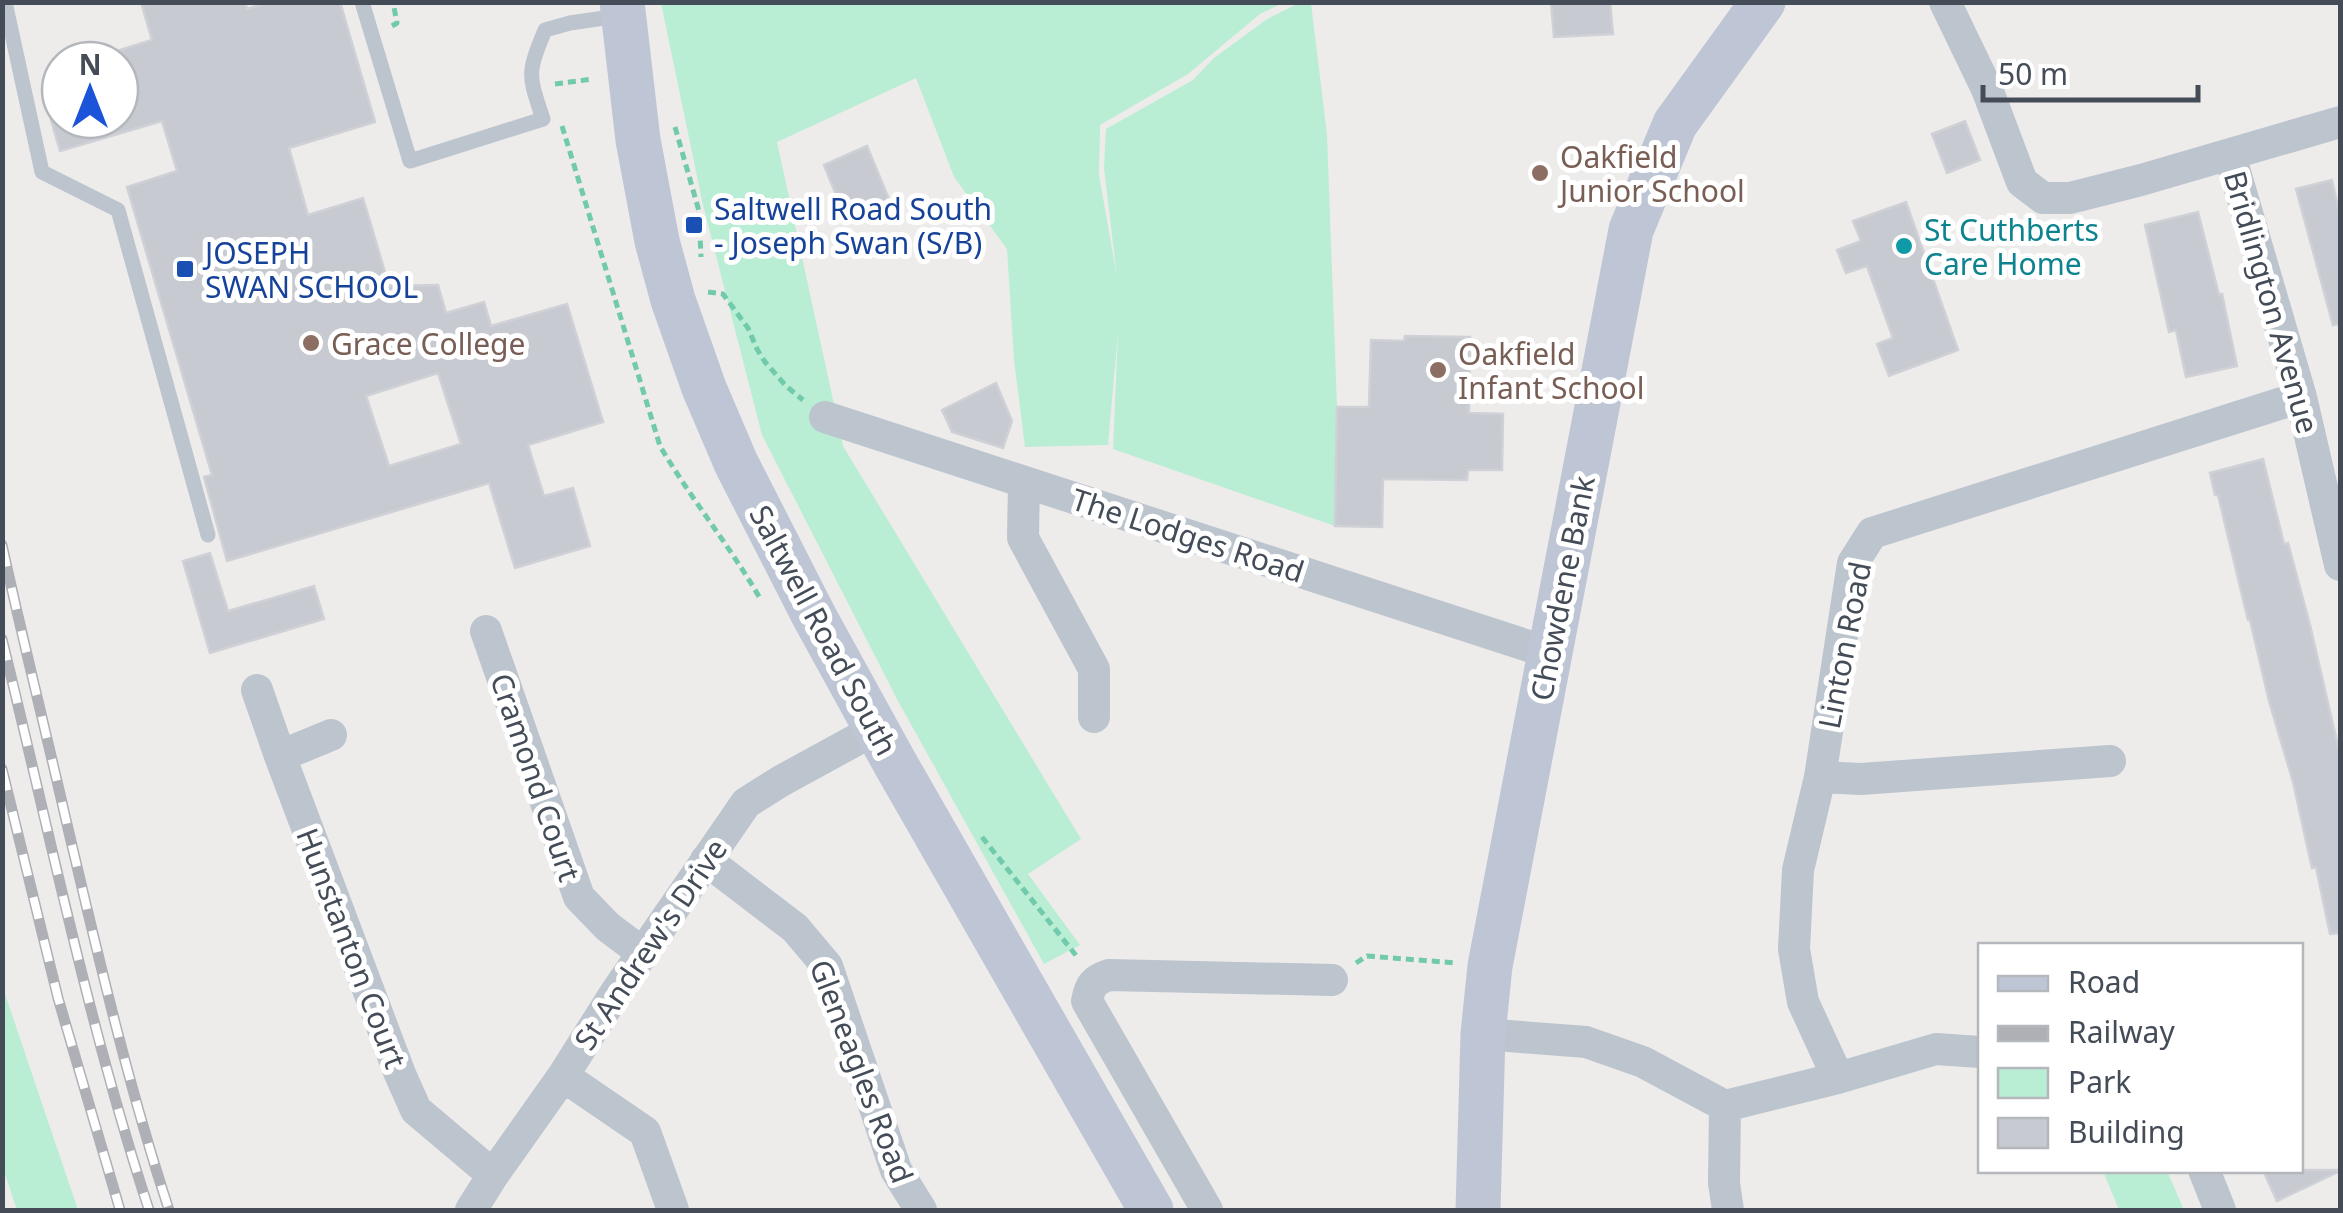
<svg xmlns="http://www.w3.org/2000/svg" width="2343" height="1213" font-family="'Noto Sans',sans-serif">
	<rect width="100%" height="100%" fill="#eeeceb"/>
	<path fill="#b9edd4" d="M 661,3 L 1283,3 L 1260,14 L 1188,74 L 1100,125 L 1099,175 L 1117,277 L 1104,168 L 1106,129 L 1193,80 L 1214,58 L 1267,19 L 1299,3 L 1311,3 L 1327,135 L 1337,407 L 1335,526 L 1113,449 L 1118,332 L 1108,445 L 1025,447 L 1014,360 L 1007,249 L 954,177 L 916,78 L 777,142 L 843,446 L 1081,839 L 1028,874 L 1080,945 L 1044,964 L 898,701 L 762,435 L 703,205 Z
		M 3,988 L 78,1210 L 17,1210 L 3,1168 Z
		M 2103,1171 L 2167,1171 L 2184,1210 L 2119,1210 Z"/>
	<path fill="#c8cad1" stroke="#cfd1d7" stroke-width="2.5" fill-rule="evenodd" d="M 141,2 L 245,2 L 247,9 L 268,2 L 340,2 L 375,122 L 289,148 L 308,215 L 363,198 L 389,286 L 438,285 L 446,313 L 484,302 L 491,326 L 567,304 L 603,422 L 528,445 L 544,496 L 573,488 L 590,546 L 515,568 L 489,483 L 227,561 L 204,477 L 212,475 L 127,187 L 177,171 L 162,121 L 60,151 L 51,120 L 120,120 L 120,50 L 152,40 ZM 438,373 L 461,444 L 389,466 L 366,396 Z
		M 1551,2 L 1610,2 L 1613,34 L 1554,37 Z
		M 1965,121 L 1980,160 L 1947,173 L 1932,134 Z
		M 867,146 L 891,204 L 847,222 L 824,165 Z
		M 2332,180 L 2340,216 L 2340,324 L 2333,325 L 2296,189 Z
		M 1906,202 L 1958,350 L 1889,376 L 1877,344 L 1893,338 L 1867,266 L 1846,273 L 1837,250 L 1861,241 L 1853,221 Z
		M 2198,212 L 2219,295 L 2222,294 L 2237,366 L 2186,377 L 2176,330 L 2169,332 L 2145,225 Z
		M 1405,336 L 1470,337 L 1469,413 L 1503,414 L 1502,470 L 1468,470 L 1467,480 L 1383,479 L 1382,527 L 1335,526 L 1337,407 L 1369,407 L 1371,340 L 1404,341 Z
		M 996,383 L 1012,421 L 1003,448 L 952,432 L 942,410 Z
		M 2263,459 L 2284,544 L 2288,543 L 2310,625 L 2340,755 L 2340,933 L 2330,934 L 2316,867 L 2312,868 L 2293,782 L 2269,701 L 2250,620 L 2248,620 L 2218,495 L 2215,495 L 2210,473 Z
		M 210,553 L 228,611 L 314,586 L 324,619 L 210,653 L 183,561 Z
		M 2263,1170 L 2340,1170 L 2340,1171 L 2277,1201 Z"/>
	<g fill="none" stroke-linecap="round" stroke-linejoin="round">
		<path stroke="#71caab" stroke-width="5" stroke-dasharray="8 5" stroke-linecap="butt" d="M 392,26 L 397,23 L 393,2
			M 555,84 L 593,79
			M 562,126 L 660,446 C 691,499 730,546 761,600
			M 675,127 L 699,211 L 701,257
			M 708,292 L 723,294 L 748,328 L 757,349 L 765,362 L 786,386 L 803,400
			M 982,837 L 1078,958
			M 1356,963 L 1367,956 L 1457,963"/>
		<path stroke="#bcc4ce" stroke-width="15" d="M 5,2 L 42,172 L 118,210 L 208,535
			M 362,2 L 410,161 L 543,119 C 528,74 527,74 545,30 L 570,23 L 618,16"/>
		<path stroke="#bcc4ce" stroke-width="32" d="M 1945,2 L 1987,89 L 2022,182 L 2043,198 L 2070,198 L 2141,180 L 2340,122
			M 2230,155 L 2301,397 L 2340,565
			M 825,417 L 1550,653
			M 1024,482 L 1023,538 L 1094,669 L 1094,717
			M 486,631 L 579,897 L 608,927 L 644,954
			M 257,690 L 280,756 L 400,1074 L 416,1110 L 493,1175
			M 280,756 L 331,735
			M 1820,777 L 1861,779 L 2110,761
			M 706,860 L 795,928 L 827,966 L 896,1170 L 921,1210
			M 1483,1034 L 1586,1042 L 1643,1062 L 1725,1106 L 1838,1078 L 1936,1049 L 1980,1052
			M 563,1076 L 645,1132 L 673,1210
			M 1838,1078 L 1803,1002 L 1794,949 L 1798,870 L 1820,777 L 1853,563 L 1872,533 L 2301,397
			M 1725,1106 L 1724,1183 L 1728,1210
			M 2204,1170 L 2220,1210
			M 471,1210 L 493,1175 L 563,1076 L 616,992 L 746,803 L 781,781 L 876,729
			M 1207,1210 L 1087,1001 C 1090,985 1094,980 1109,975 L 1332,980"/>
		<path stroke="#bec6d5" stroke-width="45" d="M 622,2 L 638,140 L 657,241 L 673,300 L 704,388 L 736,463 L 814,616 L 896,765 L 1151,1210
			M 1478,1210 L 1483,1034 L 1490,966 L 1631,230 L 1675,124 L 1763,2"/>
		<g stroke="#aeb0b6" stroke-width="11">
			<path id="rail" d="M 2,545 C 22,637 45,728 66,820 C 97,951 127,1082 169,1210
				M 2,639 C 49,830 88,1024 149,1210
				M 2,769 L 58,998 L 120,1210"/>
		</g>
		<use href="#rail" stroke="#fff" stroke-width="8" stroke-dasharray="22" stroke-linecap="butt"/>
	</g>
	<g fill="#8d6e63" stroke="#fff" stroke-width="4">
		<circle cx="1540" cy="173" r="10"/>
		<circle cx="311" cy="343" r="10"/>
		<circle cx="1438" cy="370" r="10"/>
	</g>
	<g fill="#1a4fb4" stroke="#fff" stroke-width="4">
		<rect x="684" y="215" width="20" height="20" rx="5"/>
		<rect x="175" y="259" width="20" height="20" rx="5"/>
	</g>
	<circle fill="#0f9aa8" stroke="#fff" stroke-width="4" cx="1904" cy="246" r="10"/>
	<g text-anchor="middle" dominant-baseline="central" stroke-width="10" stroke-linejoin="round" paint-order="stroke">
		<g font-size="30" fill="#785e54" stroke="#fff" text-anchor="start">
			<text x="1560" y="156">Oakfield<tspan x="1560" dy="34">Junior School</tspan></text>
			<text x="331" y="343">Grace College</text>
			<text x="1458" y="353">Oakfield<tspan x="1458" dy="34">Infant School</tspan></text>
		</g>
		<g font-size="30" fill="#164399" stroke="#fff" text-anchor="start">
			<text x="714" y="208">Saltwell Road South<tspan x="714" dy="34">- Joseph Swan (S/B)</tspan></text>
			<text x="205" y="252">JOSEPH<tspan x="205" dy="34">SWAN SCHOOL</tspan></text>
		</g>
		<g font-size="30" fill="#0d838f" stroke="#fff" text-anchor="start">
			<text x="1924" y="229">St Cuthberts<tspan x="1924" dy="34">Care Home</tspan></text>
		</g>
		<g font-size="30" fill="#444c58" stroke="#fff">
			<text transform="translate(2272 302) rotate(74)">Bridlington Avenue</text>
			<text transform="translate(1188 535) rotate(18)">The Lodges Road</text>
			<text transform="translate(1562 588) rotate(-79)">Chowdene Bank</text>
			<text transform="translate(824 630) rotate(62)">Saltwell Road South</text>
			<text transform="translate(1844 645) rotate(-79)">Linton Road</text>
			<text transform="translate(536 777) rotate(71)">Cramond Court</text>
			<text transform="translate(650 944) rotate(-56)">St Andrew's Drive</text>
			<text transform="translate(352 948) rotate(69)">Hunstanton Court</text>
			<text transform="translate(862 1071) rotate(69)">Gleneagles Road</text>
		</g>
	</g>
	<rect width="2343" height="1213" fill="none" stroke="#444c58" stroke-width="10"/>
	<rect x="1978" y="943" width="325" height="230" fill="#ffffff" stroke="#b4b7bc" stroke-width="2.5"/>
	<rect x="1998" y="976" width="50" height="15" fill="#bec6d5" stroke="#b4b7bc" stroke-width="2.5"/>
	<text x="2068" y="993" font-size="30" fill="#444c58">Road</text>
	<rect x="1998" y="1026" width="50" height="15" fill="#aeb0b6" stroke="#b4b7bc" stroke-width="2.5"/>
	<text x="2068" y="1043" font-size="30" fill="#444c58">Railway</text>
	<rect x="1998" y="1068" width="50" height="30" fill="#b9edd4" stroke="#b4b7bc" stroke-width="2.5"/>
	<text x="2068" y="1093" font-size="30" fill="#444c58">Park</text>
	<rect x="1998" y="1118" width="50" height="30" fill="#c8cad1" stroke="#b4b7bc" stroke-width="2.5"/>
	<text x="2068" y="1143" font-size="30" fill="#444c58">Building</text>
	<g transform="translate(90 90)"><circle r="48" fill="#ffffff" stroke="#b4b7bc" stroke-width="2.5"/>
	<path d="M0-8L18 38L0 25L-18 38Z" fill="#1b53d9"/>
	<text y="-15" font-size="28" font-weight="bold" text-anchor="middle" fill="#444c58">N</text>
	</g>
	<path d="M1983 85v15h215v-15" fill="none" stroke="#444c58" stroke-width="5"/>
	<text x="1998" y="85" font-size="30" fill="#444c58" stroke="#ffffff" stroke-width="8" paint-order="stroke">50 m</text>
</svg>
